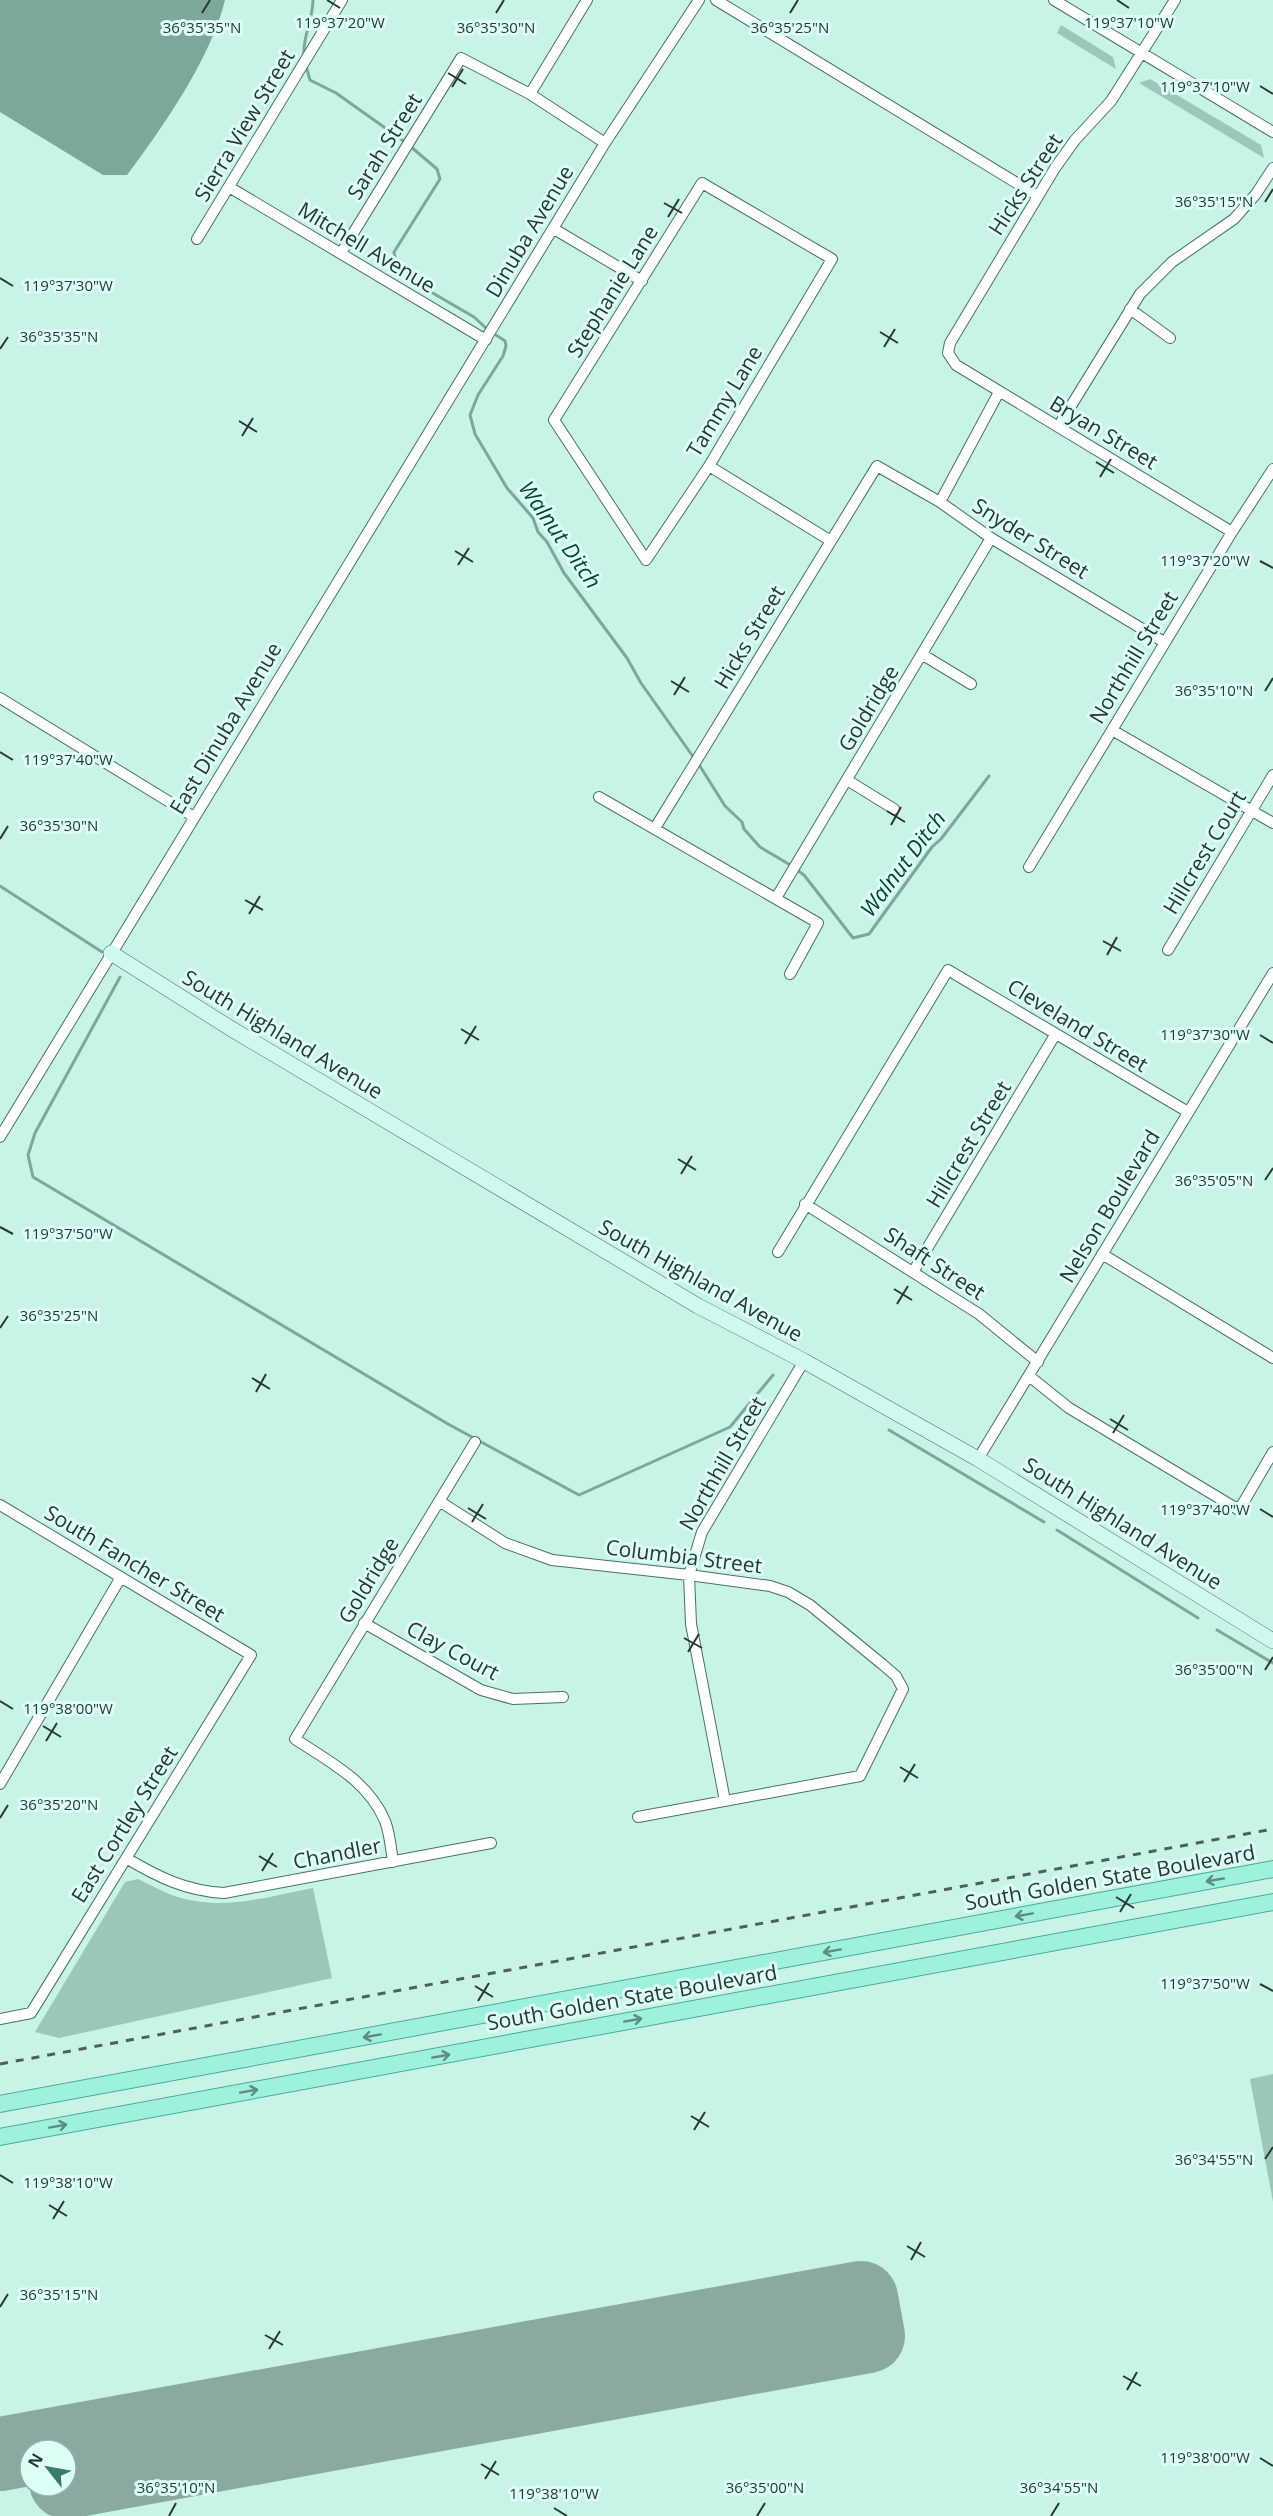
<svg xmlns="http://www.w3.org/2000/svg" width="1273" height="2516" font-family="'Open Sans',sans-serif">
	<rect width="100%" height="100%" fill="#c8f3e7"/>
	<path fill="#9bc7ba" d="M 1061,25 L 1113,57 L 1116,69 L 1057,33 Z
		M 1150,79 L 1261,145 L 1264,158 L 1139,83 Z
		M 138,1879 C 153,1886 168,1895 185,1899 C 227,1910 271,1896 313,1888 L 332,1978 L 59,2038 L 35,2032 L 125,1882 Z
		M 1273,2074 L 1273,2202 L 1250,2079 Z"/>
	<path fill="#7ca89c" d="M 0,0 L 225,0 C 211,58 163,127 127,175 L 103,175 L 0,112 Z"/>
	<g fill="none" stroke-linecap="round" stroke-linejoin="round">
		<path stroke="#7ca89c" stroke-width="3" d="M 304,57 C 302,37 313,20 313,0
			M 306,66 L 310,80 L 336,93 L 405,142
			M 410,146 L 437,169 L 440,179 L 394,252 L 397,271 L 427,287 L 431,292 L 474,317 L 487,329
			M 493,333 L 505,341 L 506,346 L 503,356 L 478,395 L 470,415 L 475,434 L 507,488 L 533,518 L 538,532 L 547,542 L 564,573 L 627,658 L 641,683 L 694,758
			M 698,763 L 725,806 L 742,822 L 744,829 L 760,847 L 792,866
			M 797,870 L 804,875 L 853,938 L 869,934 L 932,847 L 941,839 L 989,776
			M 0,886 L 102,952
			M 120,977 L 35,1133 L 28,1155 L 33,1177 L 448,1424 L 579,1495 L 730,1427 L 773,1375
			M 889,1430 L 1044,1522
			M 1057,1530 L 1198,1618
			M 1217,1630 L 1273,1663"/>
		<path stroke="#8aaaa1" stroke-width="74" d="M 0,2454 L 861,2298 L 868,2336 L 66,2482"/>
		<g stroke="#4b7167" stroke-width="12">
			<path id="street" d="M 716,0 L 1038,196
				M 1054,0 L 1273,132
				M 1175,0 L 1111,101 L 1075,140 L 1055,168 L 950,343 L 948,353 L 956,365 L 1232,532
				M 530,94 L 587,0
				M 702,183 L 832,259 L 709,466 L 646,560 L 554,420 Z
				M 229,187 L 486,340
				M 554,229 L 642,281
				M 197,239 L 342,0
				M 341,253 L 461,58 L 530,94 L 605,143
				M 1130,309 L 1170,338
				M 1058,427 L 1140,294 L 1172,262 L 1234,219 L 1256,194 L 1273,168
				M 709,466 L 831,541
				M 940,502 L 999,392
				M 923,655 L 971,684
				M 0,698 L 194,817
				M 1112,730 L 1273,823
				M 847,780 L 894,809
				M 599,797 L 818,923 L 790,974
				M 655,828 L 877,466 L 940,502 L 991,538 L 1164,642
				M 1029,867 L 1232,532 L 1273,469
				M 776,898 L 991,538
				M 1168,950 L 1273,775
				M 0,1137 L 605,143 L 699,0
				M 805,1204 L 979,1314 L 1038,1362
				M 778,1252 L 948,970 L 1188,1112
				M 1102,1254 L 1273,1358
				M 913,1272 L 1055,1035
				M 1029,1376 L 1069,1408 L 1239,1510 L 1273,1452
				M 978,1459 L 1273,973
				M 439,1501 L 505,1543 L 552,1560 L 689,1575 L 770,1586 L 788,1592 L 810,1605 L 882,1664 L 896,1676 L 903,1689 L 860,1776 L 638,1817
				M 0,1505 L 251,1655 L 31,2013 L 0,2019
				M 364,1623 L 481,1690 L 513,1699 L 563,1697
				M 0,1784 L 121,1577
				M 725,1801 L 691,1624 L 689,1575 L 702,1532 L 804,1361
				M 126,1858 C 158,1877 186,1891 224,1893 L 491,1843
				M 393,1862 C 391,1849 390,1834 385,1821 C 368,1781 330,1762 295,1739 L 475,1442"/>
		</g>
		<g stroke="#4b7167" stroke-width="16">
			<path id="secondary" d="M 111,953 L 230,1028 L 698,1306 L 804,1361 L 978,1459 L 1273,1641"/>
		</g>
		<g stroke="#4cab95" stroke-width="18">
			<path id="primary" d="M 0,2104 L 1273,1869
				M 0,2137 L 1273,1902"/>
		</g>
		<use href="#street" stroke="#fff" stroke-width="10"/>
		<use href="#secondary" stroke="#cff8ef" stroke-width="15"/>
		<use href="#primary" stroke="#9ff1df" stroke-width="16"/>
		<path stroke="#4b615b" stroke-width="3" stroke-dasharray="8 8" stroke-linecap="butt" d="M 0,2064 L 1273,1829"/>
	</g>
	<defs><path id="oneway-shaft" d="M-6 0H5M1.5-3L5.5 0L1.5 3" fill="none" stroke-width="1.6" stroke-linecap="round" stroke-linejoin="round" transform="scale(1.5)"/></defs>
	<g stroke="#5e8c81">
		<use href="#oneway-shaft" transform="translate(1215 1880) rotate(170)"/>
		<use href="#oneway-shaft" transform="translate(1024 1915) rotate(170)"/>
		<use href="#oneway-shaft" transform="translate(832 1951) rotate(170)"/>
		<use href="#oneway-shaft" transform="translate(633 2020) rotate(-10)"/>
		<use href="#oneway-shaft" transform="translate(372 2036) rotate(170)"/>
		<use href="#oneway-shaft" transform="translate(441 2056) rotate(-10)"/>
		<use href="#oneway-shaft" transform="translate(249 2091) rotate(-10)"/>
		<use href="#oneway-shaft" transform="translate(58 2126) rotate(-10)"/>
	</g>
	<path fill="none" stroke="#283934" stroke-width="2" d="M 327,0 L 340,8M 1117,0 L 1129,8M 202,13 L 210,0M 496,13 L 504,0M 790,13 L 798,0M 448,73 L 466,84M 1260,86 L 1273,94M 452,87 L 463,69M 1265,202 L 1273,189M 664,203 L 682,213M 668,217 L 679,199M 0,278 L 13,286M 880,332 L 898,343M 884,347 L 895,329M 0,349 L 8,337M 239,421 L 257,432M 242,436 L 253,418M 1096,462 L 1114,473M 1100,477 L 1111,459M 455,551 L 473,562M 1260,561 L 1273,568M 458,565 L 469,548M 671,681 L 689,692M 1265,691 L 1273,678M 674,695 L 685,677M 0,752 L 13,760M 887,811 L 905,822M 891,825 L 901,807M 0,839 L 8,826M 245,900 L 263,910M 249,914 L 260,896M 1103,941 L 1121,951M 1107,955 L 1117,937M 461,1029 L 479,1040M 1260,1035 L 1273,1043M 465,1044 L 476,1026M 678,1159 L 696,1170M 681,1174 L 692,1156M 1265,1180 L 1273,1168M 0,1227 L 13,1234M 894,1289 L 912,1300M 897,1304 L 908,1286M 0,1328 L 8,1316M 252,1378 L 270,1389M 256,1392 L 266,1374M 1110,1419 L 1128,1430M 1113,1433 L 1124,1415M 468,1508 L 486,1519M 1260,1509 L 1273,1517M 472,1522 L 483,1504M 684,1638 L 702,1648M 688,1652 L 699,1634M 1265,1670 L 1273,1657M 0,1701 L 13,1709M 43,1726 L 61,1737M 46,1741 L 57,1723M 900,1767 L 918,1778M 904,1782 L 915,1764M 0,1818 L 8,1805M 259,1856 L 277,1867M 262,1871 L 273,1853M 1116,1897 L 1134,1908M 1120,1912 L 1131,1894M 1260,1984 L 1273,1991M 475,1986 L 493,1997M 478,2001 L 489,1983M 691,2116 L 709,2127M 694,2130 L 705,2112M 1265,2159 L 1273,2147M 0,2175 L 13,2183M 49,2205 L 67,2216M 53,2219 L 64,2201M 907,2246 L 925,2257M 911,2260 L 921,2242M 0,2307 L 8,2294M 265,2335 L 283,2345M 269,2349 L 280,2331M 1123,2376 L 1141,2386M 1127,2390 L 1137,2372M 1260,2458 L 1273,2466M 481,2464 L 499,2475M 485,2479 L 496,2461M 554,2508 L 567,2516M 169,2516 L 176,2503M 757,2516 L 765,2503M 1051,2516 L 1059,2503"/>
	<g text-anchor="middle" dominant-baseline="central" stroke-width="6" stroke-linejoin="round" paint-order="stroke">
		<g font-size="21" fill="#283934" stroke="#dcfef4">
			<text transform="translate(244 125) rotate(-59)">Sierra View Street</text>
			<text transform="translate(384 146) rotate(-58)">Sarah Street</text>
			<text transform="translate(1025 184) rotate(-57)">Hicks Street</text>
			<text transform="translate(529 231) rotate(-59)">Dinuba Avenue</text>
			<text transform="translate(367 247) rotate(31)">Mitchell Avenue</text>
			<text transform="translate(612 291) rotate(-58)">Stephanie Lane</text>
			<text transform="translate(724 401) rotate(-59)">Tammy Lane</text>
			<text transform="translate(1104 432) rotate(31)">Bryan Street</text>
			<text transform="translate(1031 538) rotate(32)">Snyder Street</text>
			<text transform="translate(749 637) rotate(-59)">Hicks Street</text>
			<text transform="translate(1133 657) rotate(-59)">Northhill Street</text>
			<text transform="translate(868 708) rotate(-59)">Goldridge</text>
			<text transform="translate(225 728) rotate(-59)">East Dinuba Avenue</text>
			<text transform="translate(1204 852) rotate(-59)">Hillcrest Court</text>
			<text transform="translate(1078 1025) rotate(31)">Cleveland Street</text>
			<text transform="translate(283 1034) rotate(31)">South Highland Avenue</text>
			<text transform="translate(968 1144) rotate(-59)">Hillcrest Street</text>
			<text transform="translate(1109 1206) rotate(-59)">Nelson Boulevard</text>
			<text transform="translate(935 1263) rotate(33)">Shaft Street</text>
			<text transform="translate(701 1280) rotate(29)">South Highland Avenue</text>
			<text transform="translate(722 1463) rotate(-60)">Northhill Street</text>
			<text transform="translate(1123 1523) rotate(32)">South Highland Avenue</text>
			<text transform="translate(684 1556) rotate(7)">Columbia Street</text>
			<text transform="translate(135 1563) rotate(31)">South Fancher Street</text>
			<text transform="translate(368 1580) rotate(-59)">Goldridge</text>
			<text transform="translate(453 1650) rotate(28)">Clay Court</text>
			<text transform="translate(124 1824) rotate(-58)">East Cortley Street</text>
			<text transform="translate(337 1853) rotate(-11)">Chandler</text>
			<text transform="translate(1110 1877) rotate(-10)">South Golden State Boulevard</text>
			<text transform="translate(632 1997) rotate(-10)">South Golden State Boulevard</text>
		</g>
		<g font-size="22" font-style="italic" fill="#024639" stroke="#dcfef4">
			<text transform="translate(561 534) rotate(55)">Walnut Ditch</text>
			<text transform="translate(902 863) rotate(-53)">Walnut Ditch</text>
		</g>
	</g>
	<g font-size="15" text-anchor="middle" fill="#283934" stroke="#dcfef4" stroke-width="6" stroke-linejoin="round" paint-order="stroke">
		<text x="1129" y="28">119°37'10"W</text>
		<text x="340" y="28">119°37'20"W</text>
		<text x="202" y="33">36°35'35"N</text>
		<text x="496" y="33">36°35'30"N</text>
		<text x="790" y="33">36°35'25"N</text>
		<text x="1205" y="92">119°37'10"W</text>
		<text x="1214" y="207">36°35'15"N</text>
		<text x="68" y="291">119°37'30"W</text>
		<text x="59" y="342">36°35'35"N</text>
		<text x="1205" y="566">119°37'20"W</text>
		<text x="1214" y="696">36°35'10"N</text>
		<text x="68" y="765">119°37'40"W</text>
		<text x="59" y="831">36°35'30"N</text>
		<text x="1205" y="1040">119°37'30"W</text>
		<text x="1214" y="1186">36°35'05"N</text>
		<text x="68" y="1239">119°37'50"W</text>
		<text x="59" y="1321">36°35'25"N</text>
		<text x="1205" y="1515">119°37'40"W</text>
		<text x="1214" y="1675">36°35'00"N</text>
		<text x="68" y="1714">119°38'00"W</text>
		<text x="59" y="1810">36°35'20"N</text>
		<text x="1205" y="1989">119°37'50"W</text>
		<text x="1214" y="2165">36°34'55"N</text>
		<text x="68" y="2188">119°38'10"W</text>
		<text x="59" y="2300">36°35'15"N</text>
		<text x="1205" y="2463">119°38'00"W</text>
		<text x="176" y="2493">36°35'10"N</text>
		<text x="765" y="2493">36°35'00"N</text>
		<text x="1059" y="2493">36°34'55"N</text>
		<text x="554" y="2499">119°38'10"W</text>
	</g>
	<g transform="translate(48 2468) rotate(301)"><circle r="28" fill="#dcfef4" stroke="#94afa7" stroke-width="1.5"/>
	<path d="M0-4.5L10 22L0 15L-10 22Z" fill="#397b6c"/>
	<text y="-9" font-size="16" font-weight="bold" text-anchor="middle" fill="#283934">N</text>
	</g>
</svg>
